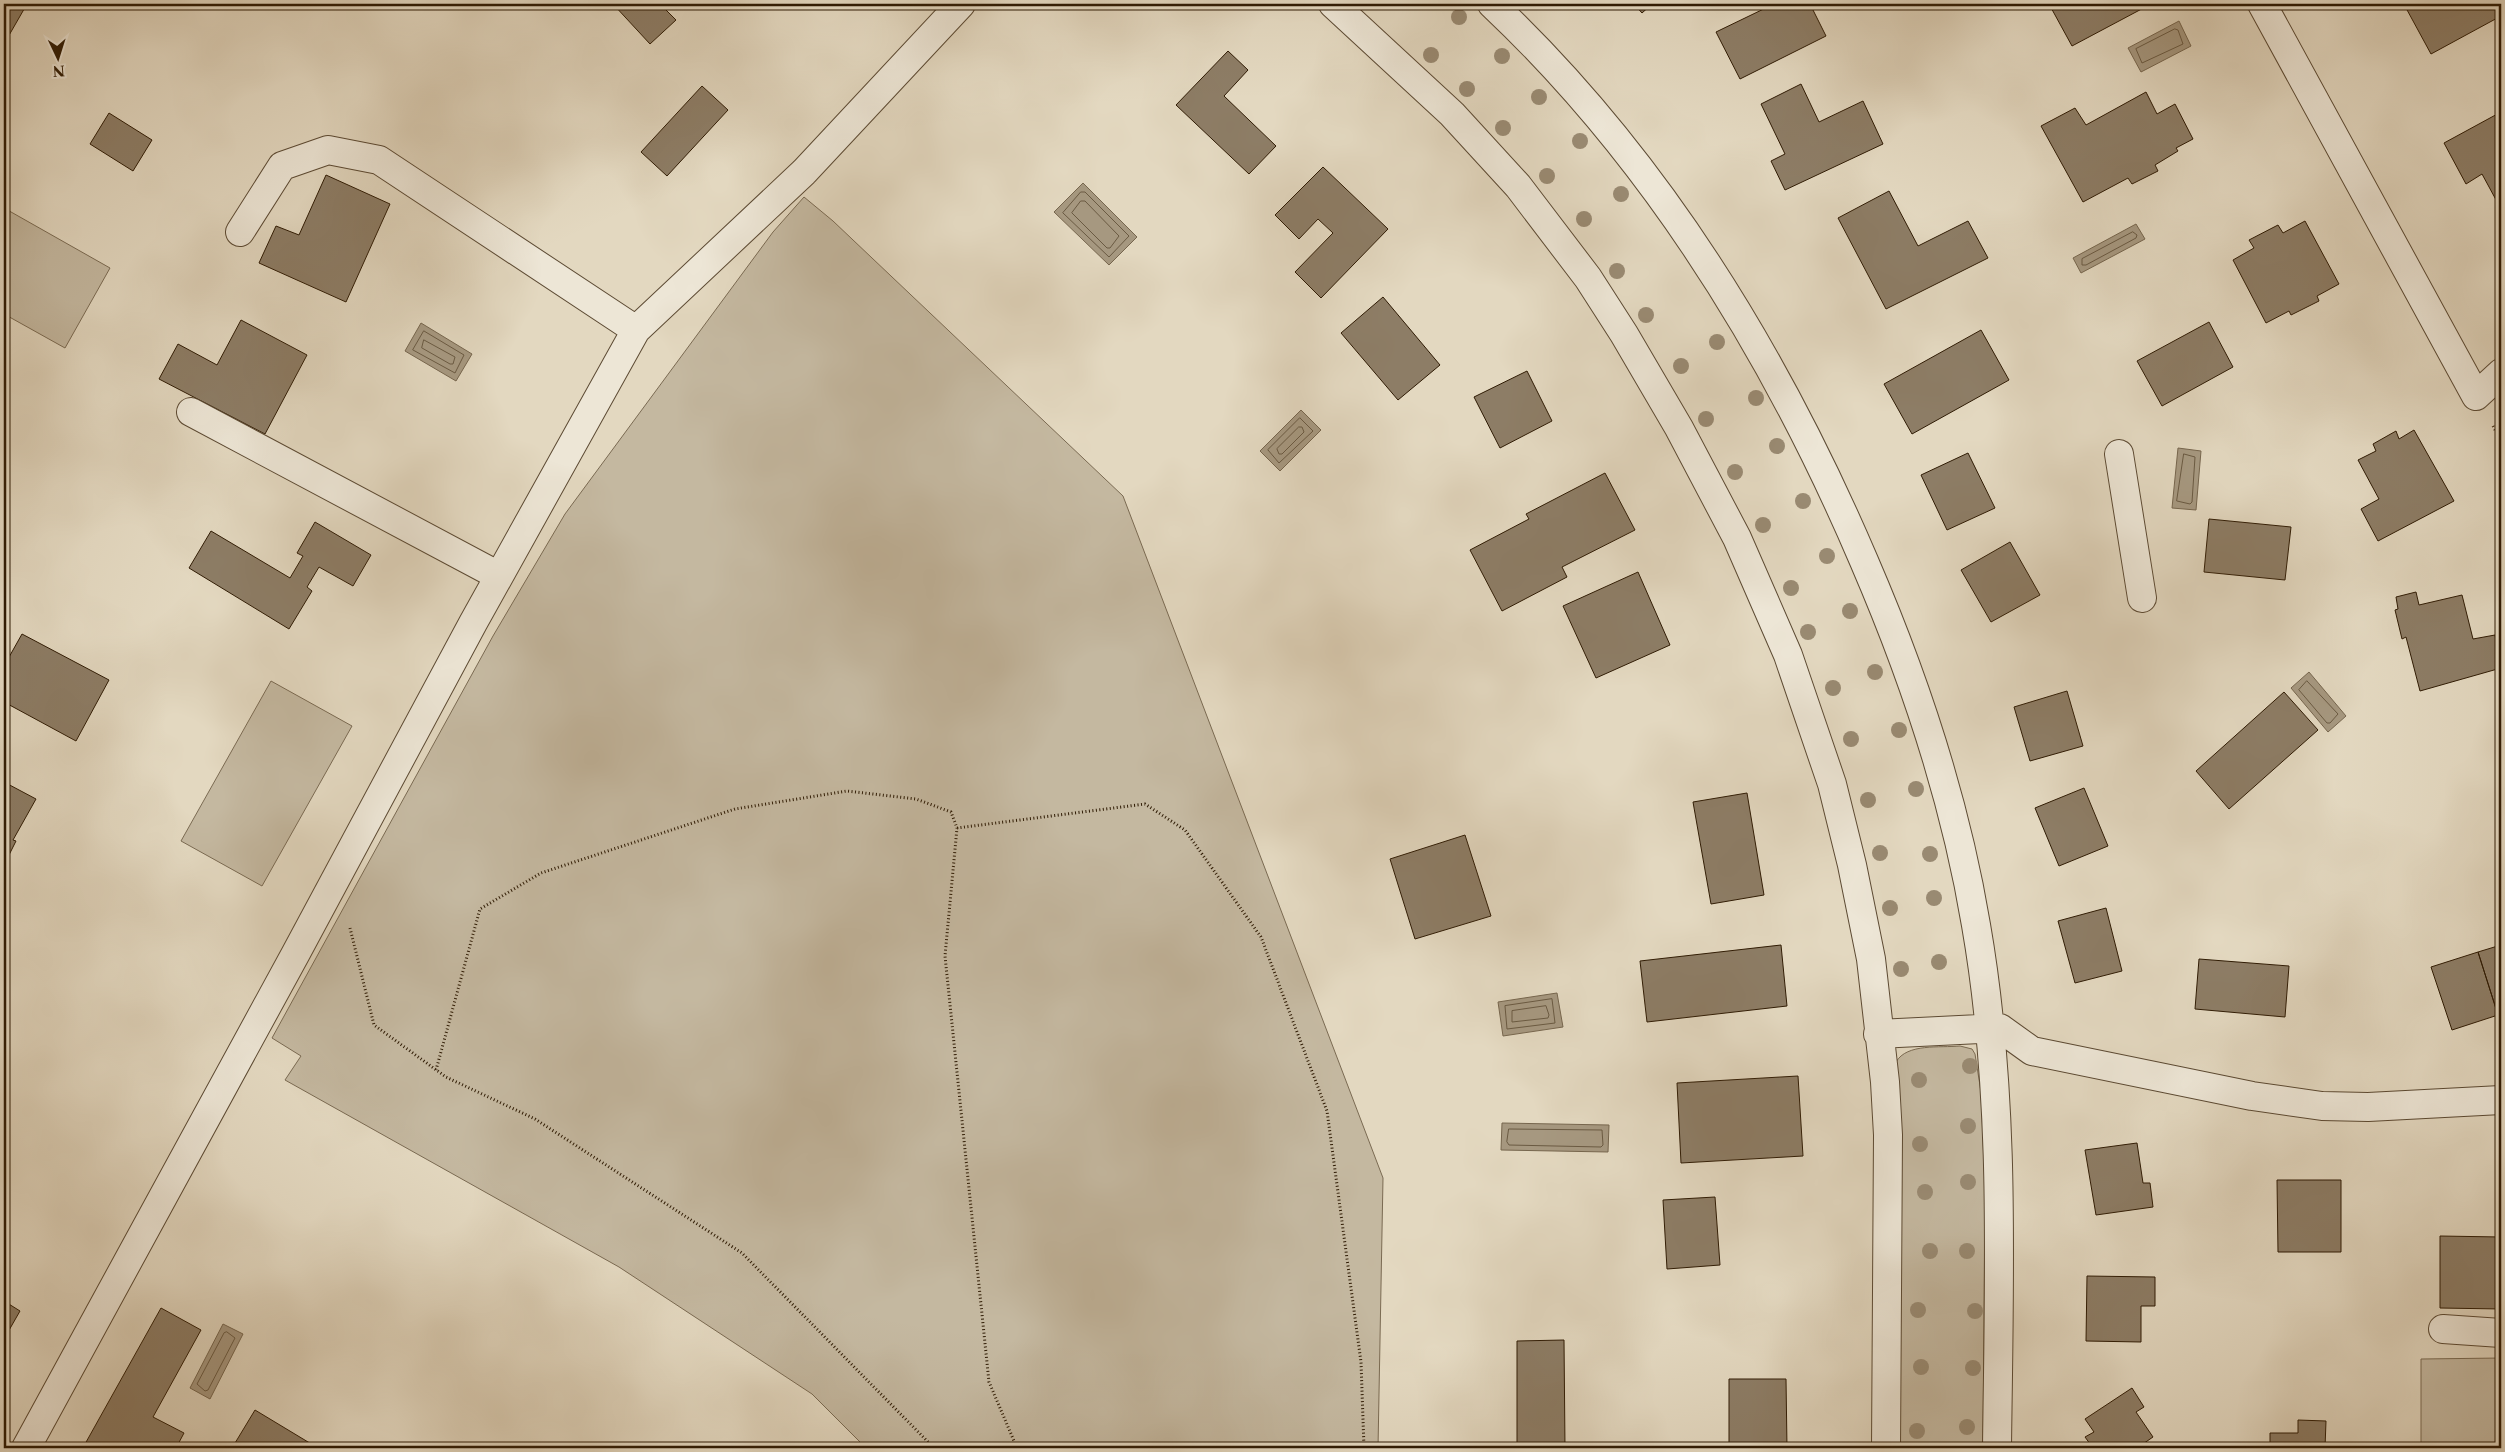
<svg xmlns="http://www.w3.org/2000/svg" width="2505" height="1452" font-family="'Libre Caslon Text',serif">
	<rect width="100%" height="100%" fill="#e3d8c0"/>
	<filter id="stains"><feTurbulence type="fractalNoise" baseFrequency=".004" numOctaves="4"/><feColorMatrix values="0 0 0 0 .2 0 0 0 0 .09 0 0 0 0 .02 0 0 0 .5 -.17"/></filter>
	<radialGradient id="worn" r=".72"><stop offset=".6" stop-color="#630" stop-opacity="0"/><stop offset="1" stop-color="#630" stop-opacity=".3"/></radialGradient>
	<path fill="#c4b8a0" stroke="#7a6a52" d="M 804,197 L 833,221 L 1123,496 L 1383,1178 L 1378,1448 L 866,1448 L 812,1394 L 619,1267 L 285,1080 L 301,1056 L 272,1038 L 493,636 L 565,514 L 773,232 Z
		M 4,208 L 110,268 L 65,348 L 4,314 Z
		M 271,681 L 352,726 L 262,886 L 181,841 Z
		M 1960,1046 L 1972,1049 L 1975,1054 L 1981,1092 L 1985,1187 L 1983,1448 L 1898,1448 L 1896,1062 C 1907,1043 1940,1048 1960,1046 Z
		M 2501,1358 L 2501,1448 L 2421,1448 L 2421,1359 Z"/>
	<path fill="#a69880" stroke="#76664e" d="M 2179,21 L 2191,46 L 2141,72 L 2128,48 Z
		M 1083,183 L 1137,237 L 1109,265 L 1054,212 Z
		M 2136,224 L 2145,239 L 2081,273 L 2073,258 Z
		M 421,323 L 472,354 L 456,381 L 405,351 Z
		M 1301,410 L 1321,430 L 1280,471 L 1260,451 Z
		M 2178,448 L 2201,451 L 2196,510 L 2172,508 Z
		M 2309,672 L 2346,716 L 2328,732 L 2291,688 Z
		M 1557,993 L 1563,1027 L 1503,1036 L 1498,1002 Z
		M 1502,1123 L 1609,1125 L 1608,1152 L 1501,1150 Z
		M 223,1324 L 243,1334 L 210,1399 L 190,1388 Z"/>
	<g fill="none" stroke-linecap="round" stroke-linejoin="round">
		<path stroke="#6a5a42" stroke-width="1" d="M 2175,29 L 2178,30 L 2183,44 L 2142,63 L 2136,49 Z
			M 1081,192 L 1085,192 L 1129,236 L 1109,257 L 1063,213 Z
			M 1081,201 L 1085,201 L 1119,236 L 1110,248 L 1107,248 L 1072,213 Z
			M 2133,232 L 2137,235 L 2136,238 L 2086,265 L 2082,265 L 2082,259 Z
			M 424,331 L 464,355 L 455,373 L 413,350 Z
			M 424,340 L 455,357 L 453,364 L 450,364 L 422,348 Z
			M 1300,418 L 1313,431 L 1279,463 L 1268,450 Z
			M 1299,427 L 1302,427 L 1304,432 L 1282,454 L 1279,454 L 1277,449 Z
			M 2184,454 L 2195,457 L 2192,502 L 2190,504 L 2177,501 Z
			M 2307,681 L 2338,714 L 2330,723 L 2327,723 L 2299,690 Z
			M 1552,999 L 1555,1023 L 1507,1029 L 1505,1006 Z
			M 1546,1006 L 1549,1015 L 1548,1018 L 1512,1022 L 1512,1011 Z
			M 1509,1129 L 1602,1130 L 1603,1145 L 1601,1147 L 1509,1145 L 1507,1142 Z
			M 227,1332 L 235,1338 L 208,1390 L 205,1391 L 197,1384 L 224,1333 Z"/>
	</g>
	<path fill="#8d7d66" stroke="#2f1b04" d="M 4,4 L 27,4 L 4,44 Z
		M 613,4 L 660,4 L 676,20 L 650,44 Z
		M 1634,4 L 1652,4 L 1642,13 Z
		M 1774,4 L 1810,4 L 1826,36 L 1740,79 L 1716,32 Z
		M 2049,4 L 2151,4 L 2072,46 Z
		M 2415,4 L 2501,4 L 2501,16 L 2431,54 L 2406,8 Z
		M 1228,51 L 1248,70 L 1224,96 L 1276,146 L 1249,174 L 1176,105 Z
		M 1801,84 L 1819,122 L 1863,101 L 1883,144 L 1785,190 L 1771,161 L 1785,154 L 1761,104 Z
		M 702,86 L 728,110 L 667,176 L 641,152 Z
		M 2146,92 L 2157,114 L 2175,104 L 2193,139 L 2176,148 L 2178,151 L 2155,165 L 2158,171 L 2132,184 L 2128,178 L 2083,202 L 2041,126 L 2075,108 L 2086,125 Z
		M 2501,112 L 2501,209 L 2482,174 L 2466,184 L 2444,143 Z
		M 109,113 L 152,140 L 133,171 L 90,144 Z
		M 1323,167 L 1388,229 L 1321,298 L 1295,272 L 1333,233 L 1318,219 L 1299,239 L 1275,215 Z
		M 326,175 L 390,204 L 346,302 L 259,263 L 276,226 L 299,235 Z
		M 1889,191 L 1918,246 L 1968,221 L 1988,258 L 1886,309 L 1838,218 Z
		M 2305,221 L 2339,284 L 2317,296 L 2319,301 L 2291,315 L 2289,311 L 2266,323 L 2233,260 L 2254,248 L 2249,240 L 2278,225 L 2283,233 Z
		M 1383,297 L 1440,365 L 1398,400 L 1341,333 Z
		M 241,320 L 307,355 L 265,434 L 159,379 L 178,344 L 217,365 Z
		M 2209,322 L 2233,367 L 2162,406 L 2137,361 Z
		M 1981,330 L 2009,380 L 1912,434 L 1884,384 Z
		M 1527,371 L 1552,421 L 1500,448 L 1474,397 Z
		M 2414,430 L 2454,501 L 2378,541 L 2361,509 L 2379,499 L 2358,460 L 2376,451 L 2373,444 L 2396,431 L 2399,439 Z
		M 1968,453 L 1995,508 L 1947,530 L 1921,475 Z
		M 1605,473 L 1635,530 L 1562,567 L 1567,577 L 1502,611 L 1470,550 L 1529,519 L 1526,514 Z
		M 2209,519 L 2291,527 L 2285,580 L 2204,572 Z
		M 315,522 L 371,555 L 353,586 L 319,567 L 307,587 L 312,591 L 289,629 L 189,568 L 211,531 L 290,578 L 303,556 L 297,553 Z
		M 2010,542 L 2040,595 L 1991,622 L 1961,570 Z
		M 1638,572 L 1670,645 L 1596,678 L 1563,606 Z
		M 2416,592 L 2419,605 L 2462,595 L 2473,639 L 2495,635 L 2501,668 L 2420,691 L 2406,637 L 2402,639 L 2395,610 L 2398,609 L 2396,597 Z
		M 22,634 L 109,680 L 76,741 L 4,702 L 4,666 Z
		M 2067,691 L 2083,746 L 2030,761 L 2014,707 Z
		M 2284,692 L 2318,730 L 2229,809 L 2196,771 Z
		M 4,782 L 36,799 L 13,840 L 16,841 L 4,865 Z
		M 2084,788 L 2108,846 L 2059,866 L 2035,808 Z
		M 1747,793 L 1764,895 L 1711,904 L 1693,802 Z
		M 1465,835 L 1491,916 L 1415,939 L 1390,859 Z
		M 2106,908 L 2122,971 L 2075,983 L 2058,921 Z
		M 1781,945 L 1787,1006 L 1647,1022 L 1640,961 Z
		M 2501,945 L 2501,1014 L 2498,1015 L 2478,952 Z
		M 2478,952 L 2498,1015 L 2452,1030 L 2431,967 Z
		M 2199,959 L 2289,966 L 2285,1017 L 2195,1009 Z
		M 1798,1076 L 1803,1156 L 1681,1163 L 1677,1083 Z
		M 2137,1143 L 2143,1183 L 2150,1183 L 2153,1207 L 2096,1215 L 2085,1150 Z
		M 2277,1180 L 2341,1180 L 2341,1252 L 2278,1252 Z
		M 1715,1197 L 1720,1265 L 1667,1269 L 1663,1200 Z
		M 2440,1236 L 2501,1237 L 2501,1309 L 2440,1308 Z
		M 2087,1276 L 2155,1277 L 2155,1306 L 2141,1306 L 2141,1342 L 2086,1341 Z
		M 4,1301 L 20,1311 L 4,1339 Z
		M 161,1308 L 201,1330 L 153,1417 L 184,1433 L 176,1448 L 92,1448 L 85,1444 Z
		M 1564,1340 L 1565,1448 L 1517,1448 L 1517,1341 Z
		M 1729,1379 L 1786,1379 L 1787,1448 L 1729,1448 Z
		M 2132,1388 L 2144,1407 L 2136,1412 L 2153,1437 L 2137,1448 L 2105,1448 L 2102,1443 L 2093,1448 L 2085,1437 L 2094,1432 L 2085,1419 Z
		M 255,1410 L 318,1448 L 232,1448 Z
		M 2298,1420 L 2326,1421 L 2325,1448 L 2270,1448 L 2270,1433 L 2298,1433 Z"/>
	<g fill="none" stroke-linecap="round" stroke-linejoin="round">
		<g stroke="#5c4a33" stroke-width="30">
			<path id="minor" d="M 1333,4 L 1452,114 L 1518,186 L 1588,278 L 1624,334 L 1679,428 L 1737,538 L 1788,655 L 1832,784 L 1852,865 L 1871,959 L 1885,1082 L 1888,1135 L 1886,1448
				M 1492,4 C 1656,159 1776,355 1864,561 C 1915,679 1955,799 1976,925 C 2006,1097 1999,1274 1997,1448
				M 2262,4 L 2476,396 L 2501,373
				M 240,232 L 282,166 L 328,150 L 379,160 L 636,330
				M 191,412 L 499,576
				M 2119,454 L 2142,598
				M 1878,1034 L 2000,1028 L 2032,1051 L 2252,1096 L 2322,1106 L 2368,1107 L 2501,1100
				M 2443,1329 L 2501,1333
				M 26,1448 L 296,953 L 473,623 L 636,330 L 804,172 L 961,4"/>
		</g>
		<path stroke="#2f1b04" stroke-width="3" stroke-dasharray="1 2.5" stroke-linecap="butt" d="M 2493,426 L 2501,441
			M 957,828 L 1145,804 L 1185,830 L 1261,937 L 1327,1111 L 1361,1362 L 1364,1448
			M 350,928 L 374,1025 L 446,1077 L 535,1119 L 742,1253 L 934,1448
			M 436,1070 L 480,909 L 541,873 L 735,809 L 847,791 L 916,799 L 951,812 L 957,828 L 945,956 L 989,1382 L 1017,1448"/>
		<use href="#minor" stroke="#ede6d6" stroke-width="28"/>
	</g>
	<g fill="#998a72">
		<circle cx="1459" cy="17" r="8"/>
		<circle cx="1431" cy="55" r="8"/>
		<circle cx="1502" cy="56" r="8"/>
		<circle cx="1467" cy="89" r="8"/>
		<circle cx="1539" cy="97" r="8"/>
		<circle cx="1503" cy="128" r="8"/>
		<circle cx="1580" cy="141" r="8"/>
		<circle cx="1547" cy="176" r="8"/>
		<circle cx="1621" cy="194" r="8"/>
		<circle cx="1584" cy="219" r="8"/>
		<circle cx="1617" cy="271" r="8"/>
		<circle cx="1646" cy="315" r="8"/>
		<circle cx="1717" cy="342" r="8"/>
		<circle cx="1681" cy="366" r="8"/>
		<circle cx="1756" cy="398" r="8"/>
		<circle cx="1706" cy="419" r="8"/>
		<circle cx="1777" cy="446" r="8"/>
		<circle cx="1735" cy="472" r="8"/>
		<circle cx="1803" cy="501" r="8"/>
		<circle cx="1763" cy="525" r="8"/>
		<circle cx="1827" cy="556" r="8"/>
		<circle cx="1791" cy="588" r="8"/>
		<circle cx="1850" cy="611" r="8"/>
		<circle cx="1808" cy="632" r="8"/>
		<circle cx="1875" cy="672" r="8"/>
		<circle cx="1833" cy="688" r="8"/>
		<circle cx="1899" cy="730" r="8"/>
		<circle cx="1851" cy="739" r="8"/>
		<circle cx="1916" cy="789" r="8"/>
		<circle cx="1868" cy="800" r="8"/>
		<circle cx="1880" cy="853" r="8"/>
		<circle cx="1930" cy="854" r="8"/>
		<circle cx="1934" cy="898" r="8"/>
		<circle cx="1890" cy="908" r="8"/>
		<circle cx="1939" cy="962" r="8"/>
		<circle cx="1901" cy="969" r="8"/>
		<circle cx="1970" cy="1066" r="8"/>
		<circle cx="1919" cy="1080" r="8"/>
		<circle cx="1968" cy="1126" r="8"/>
		<circle cx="1920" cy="1144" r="8"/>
		<circle cx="1968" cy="1182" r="8"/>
		<circle cx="1925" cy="1192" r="8"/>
		<circle cx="1930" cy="1251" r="8"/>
		<circle cx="1967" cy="1251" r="8"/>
		<circle cx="1918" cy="1310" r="8"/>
		<circle cx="1975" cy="1311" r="8"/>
		<circle cx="1921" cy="1367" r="8"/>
		<circle cx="1973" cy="1368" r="8"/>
		<circle cx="1967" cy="1427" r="8"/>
		<circle cx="1917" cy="1431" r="8"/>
	</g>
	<rect width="2505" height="1452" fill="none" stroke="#e3d8c0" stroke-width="20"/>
	<rect x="5" y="5" width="2495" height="1442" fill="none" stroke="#2f1b04" stroke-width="2.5"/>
	<rect x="10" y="10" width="2485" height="1432" fill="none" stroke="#2f1b04"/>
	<g transform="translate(58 58) rotate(176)" stroke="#ede6d6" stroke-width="4" paint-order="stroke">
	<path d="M0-4L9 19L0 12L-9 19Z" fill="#2f1b04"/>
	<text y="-8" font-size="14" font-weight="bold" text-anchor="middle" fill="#2f1b04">N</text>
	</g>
	<rect width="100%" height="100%" filter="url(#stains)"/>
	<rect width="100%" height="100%" fill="url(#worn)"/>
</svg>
